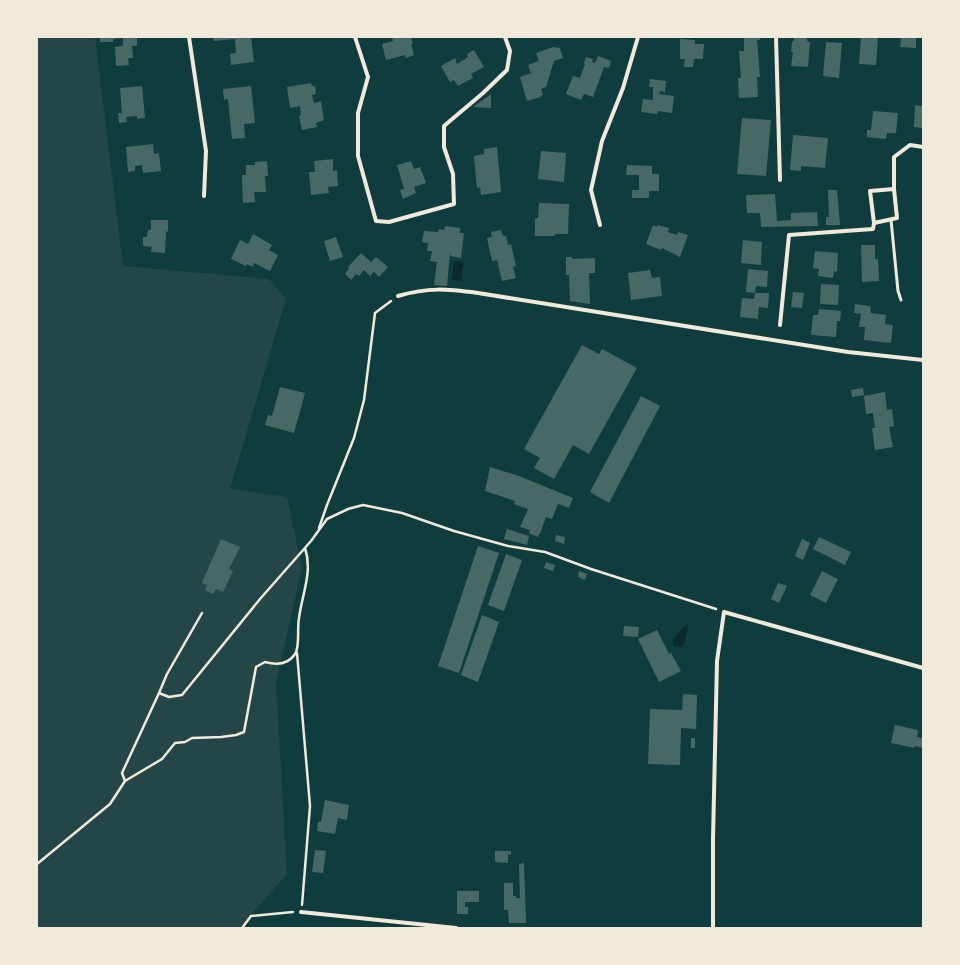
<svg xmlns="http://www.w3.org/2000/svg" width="960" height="965" font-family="'Golos Text',sans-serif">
	<rect width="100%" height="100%" fill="#0f3d3e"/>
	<path fill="#244646" d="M 37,37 L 95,37 L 123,266 L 269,279 L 286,299 L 230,489 L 287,497 L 302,568 L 276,683 L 287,874 L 239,928 L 37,928 Z"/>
	<path fill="#0a2a2b" d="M 454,261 L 455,262 L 455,261 L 464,262 L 461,276 L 463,276 L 462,281 L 452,280 Z
		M 686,624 L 688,624 C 688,629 685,644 682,647 L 676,647 L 673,645 L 673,638 L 679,633 Z"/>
	<path fill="#486865" d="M 100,37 L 137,37 L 137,46 L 132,46 L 133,58 L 128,58 L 129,65 L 116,66 L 115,47 L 123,46 L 123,38 L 113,39 L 113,42 L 100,42 Z
		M 213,37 L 251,37 L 254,62 L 231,65 L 230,54 L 236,53 L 235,39 L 214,41 Z
		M 392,37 L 411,37 L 413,44 L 411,44 L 414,55 L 406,58 L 405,55 L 386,60 L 382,44 L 393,41 Z
		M 744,37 L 760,37 L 760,40 L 757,40 L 760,77 L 757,77 L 758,97 L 739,98 L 738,78 L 741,78 L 739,51 L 744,51 Z
		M 793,37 L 806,37 L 808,42 L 810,42 L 808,67 L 791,66 L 793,52 L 791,52 L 792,42 L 794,40 Z
		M 861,37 L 878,37 L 876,65 L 859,64 Z
		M 901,37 L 916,37 L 916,48 L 900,47 Z
		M 680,39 L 695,40 L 695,44 L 704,44 L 703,59 L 694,59 L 693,67 L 684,67 L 685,59 L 680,59 Z
		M 826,42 L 842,43 L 839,78 L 823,76 Z
		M 553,47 L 560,48 L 563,58 L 554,61 L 546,87 L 541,89 L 543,95 L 540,96 L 541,97 L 527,101 L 520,77 L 531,73 L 528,65 L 539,61 L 536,53 Z
		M 474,50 L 484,67 L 471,74 L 473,78 L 458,86 L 454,80 L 450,82 L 441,66 L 455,58 L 457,64 L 468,57 L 467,54 Z
		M 598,56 L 611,61 L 609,68 L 604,67 L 593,97 L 584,94 L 581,100 L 566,94 L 573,76 L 580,78 L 585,64 L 584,63 L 586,57 L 593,59 L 592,62 L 595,63 Z
		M 650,79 L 666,81 L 665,92 L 660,91 L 659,94 L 674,96 L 672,113 L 658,111 L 657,114 L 641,112 L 643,99 L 653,100 L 653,87 L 649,87 Z
		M 311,83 L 312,86 L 315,86 L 316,94 L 312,95 L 314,103 L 321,101 L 324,120 L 316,123 L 317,127 L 302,130 L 299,116 L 301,115 L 300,106 L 290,108 L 287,87 Z
		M 142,86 L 145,118 L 137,119 L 137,116 L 126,117 L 127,122 L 119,123 L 118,113 L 122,113 L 120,88 Z
		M 251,86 L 255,123 L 244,124 L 245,138 L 232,139 L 228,99 L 224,100 L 223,89 Z
		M 491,94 L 491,108 L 473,107 Z
		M 915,105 L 923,106 L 923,128 L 914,127 Z
		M 873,111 L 898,113 L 896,133 L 887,133 L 886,139 L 867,137 L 867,130 L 871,130 Z
		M 742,118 L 771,120 L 766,176 L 737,174 Z
		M 793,135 L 828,138 L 825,168 L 801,166 L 801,171 L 790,170 Z
		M 153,144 L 154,154 L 159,153 L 161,171 L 143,173 L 142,165 L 135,166 L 135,171 L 128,172 L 126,147 Z
		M 497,147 L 501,192 L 481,195 L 480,187 L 477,188 L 474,156 L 484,154 L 484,149 Z
		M 541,151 L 566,153 L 564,182 L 538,179 Z
		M 333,159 L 333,171 L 337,170 L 338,186 L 328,187 L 329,193 L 311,195 L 309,172 L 315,172 L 314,161 Z
		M 267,161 L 268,176 L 265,176 L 266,192 L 254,192 L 255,202 L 243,203 L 242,175 L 246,175 L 246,165 L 255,165 L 255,162 Z
		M 411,161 L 414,169 L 420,167 L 426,183 L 414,187 L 416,193 L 403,199 L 400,190 L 404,189 L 397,165 Z
		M 627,165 L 652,166 L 652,174 L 659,174 L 659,191 L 649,191 L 649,198 L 632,198 L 632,190 L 639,190 L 639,175 L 626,175 Z
		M 828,190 L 837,190 L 840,225 L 826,225 L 826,217 L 829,217 Z
		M 775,194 L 777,221 L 791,220 L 791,213 L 817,212 L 818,226 L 761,227 L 760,213 L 747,213 L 746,195 Z
		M 539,203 L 569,204 L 568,234 L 555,234 L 555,236 L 535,236 L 535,218 L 538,218 Z
		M 151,220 L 168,220 L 168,232 L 166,231 L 165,253 L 151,252 L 152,247 L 143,246 L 143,237 L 147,237 L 148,230 L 151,230 Z
		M 653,225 L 657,227 L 657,225 L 669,228 L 668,232 L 677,235 L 678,232 L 688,235 L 680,257 L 662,248 L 661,250 L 646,244 Z
		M 445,226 L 460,228 L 460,233 L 464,233 L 461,258 L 450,256 L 451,254 L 450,254 L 447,286 L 434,285 L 437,262 L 430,261 L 432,251 L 427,251 L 428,243 L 422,242 L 424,231 L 438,232 L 439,229 L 444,230 Z
		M 501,230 L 503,236 L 506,236 L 508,245 L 511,244 L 516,266 L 513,267 L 516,278 L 502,281 L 497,260 L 492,261 L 487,238 L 492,237 L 491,232 Z
		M 253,234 L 272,245 L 269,250 L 278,255 L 270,271 L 254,263 L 253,267 L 247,264 L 246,266 L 231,259 L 240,240 L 248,244 Z
		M 336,237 L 343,257 L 330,261 L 324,241 Z
		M 743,240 L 762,242 L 761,265 L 741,263 Z
		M 861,245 L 875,245 L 875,259 L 878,259 L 879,281 L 862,282 Z
		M 815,251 L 838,253 L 837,272 L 834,271 L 833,278 L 818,276 L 819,269 L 813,268 Z
		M 361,253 L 371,262 L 376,257 L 388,267 L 379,277 L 374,272 L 370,276 L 364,270 L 359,276 L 356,274 L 351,280 L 345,274 L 349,268 L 348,267 Z
		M 566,257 L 572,257 L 572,259 L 595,258 L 595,273 L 589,273 L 590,304 L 570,301 L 569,275 L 566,275 Z
		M 748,269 L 768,271 L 767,287 L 756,286 L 755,293 L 746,292 Z
		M 650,270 L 652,278 L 660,277 L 662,296 L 631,300 L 628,273 Z
		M 821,284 L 839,285 L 838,305 L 820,304 Z
		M 793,292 L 804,293 L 802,308 L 791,307 Z
		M 755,293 L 769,293 L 768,308 L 759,307 L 758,319 L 740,317 L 742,298 L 754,299 Z
		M 855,304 L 870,306 L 871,313 L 886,315 L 885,324 L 893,325 L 891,343 L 864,340 L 865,327 L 859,327 L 861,314 L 854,313 Z
		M 819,309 L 841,311 L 840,321 L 837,321 L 836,337 L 811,335 L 813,315 L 818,315 Z
		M 582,345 L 599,354 L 602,349 L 637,368 L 589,454 L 573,445 L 554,479 L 534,468 L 540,458 L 524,449 Z
		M 280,387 L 305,393 L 294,433 L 265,425 L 268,415 L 272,416 Z
		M 863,388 L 864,395 L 852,397 L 851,390 Z
		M 885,392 L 887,410 L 892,409 L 894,426 L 889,427 L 893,447 L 875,450 L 872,428 L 875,428 L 873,413 L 866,414 L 864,396 Z
		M 641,396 L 660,406 L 609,503 L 590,492 Z
		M 490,467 L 519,476 L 573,498 L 569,508 L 558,504 L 552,519 L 546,517 L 540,534 L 539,534 L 538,537 L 529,533 L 530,530 L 520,527 L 528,509 L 514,504 L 515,501 L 485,491 Z
		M 507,529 L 529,536 L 527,545 L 504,539 Z
		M 556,535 L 565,537 L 564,544 L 555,541 Z
		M 819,537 L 851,552 L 845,565 L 813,549 Z
		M 221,539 L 240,547 L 229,569 L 233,571 L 223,592 L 216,589 L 213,594 L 205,590 L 207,585 L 202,583 Z
		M 802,539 L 810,543 L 803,560 L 795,556 Z
		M 478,546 L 499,553 L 459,673 L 438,666 Z
		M 506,554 L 522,560 L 504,611 L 488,605 Z
		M 546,562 L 555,565 L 553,571 L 544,568 Z
		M 579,571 L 587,574 L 585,580 L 578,577 Z
		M 822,571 L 838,579 L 826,603 L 810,595 Z
		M 778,583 L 787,586 L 779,603 L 771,599 Z
		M 482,615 L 499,622 L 478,682 L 461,675 Z
		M 624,626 L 639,627 L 638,637 L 623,636 Z
		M 657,630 L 669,654 L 671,653 L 681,671 L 659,682 L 638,639 Z
		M 683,694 L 697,695 L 696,729 L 681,728 L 680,765 L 648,764 L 650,709 L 682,710 Z
		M 895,725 L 918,730 L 917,737 L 923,738 L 923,748 L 915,746 L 914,748 L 891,743 Z
		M 691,738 L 695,738 L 695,748 L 691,748 Z
		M 325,800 L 349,805 L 347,820 L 338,818 L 335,834 L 317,831 L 318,822 L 321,822 Z
		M 315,850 L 326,851 L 323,873 L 312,872 Z
		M 495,851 L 511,851 L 511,855 L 508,854 L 508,863 L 495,862 Z
		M 524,863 L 526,923 L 509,923 L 508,910 L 504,910 L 504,883 L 513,883 L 513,896 L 516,896 L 516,898 L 520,898 L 519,864 Z
		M 457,891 L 479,891 L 479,902 L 465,902 L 465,907 L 468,907 L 468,914 L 457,914 Z"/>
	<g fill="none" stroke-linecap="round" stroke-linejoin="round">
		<path stroke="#f1e9da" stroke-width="2.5" d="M 319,528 L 327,505 L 354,438 L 364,400 L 375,313 L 391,301
			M 202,613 L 167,674 L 159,693 L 169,697 L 182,695 L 260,599 L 311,541 L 327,519 L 348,509 L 363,505 L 402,513 L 454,531 L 508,546 L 545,552 L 591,569 L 716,609
			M 297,653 L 310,806 L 302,905
			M 125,781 L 162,759 L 175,743 L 185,742 L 192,738 L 221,737 L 236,735 L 244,732 L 256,667 L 265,662 C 276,665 288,665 295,654 C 300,648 297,627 299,618 C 302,594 313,572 305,548
			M 37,864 L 110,804 L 125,781 L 122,773 L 159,693
			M 242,928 L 251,916 L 293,912"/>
		<path stroke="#f1e9da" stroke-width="3" d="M 891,220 L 898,291 L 901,300"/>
		<path stroke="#f1e9da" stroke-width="4" d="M 189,37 L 206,151 L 204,196
			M 355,37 L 368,77 L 358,113 L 358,156 L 376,221 L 389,222 L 454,204 L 453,174 L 444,147 L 444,126 L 483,93 L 507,70 L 510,51 L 505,37
			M 776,37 L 780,180
			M 894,189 L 870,191 L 874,223 L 897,218 L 894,189 L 894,157 L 910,145 L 923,147
			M 600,225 L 591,190 L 602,141 L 623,88 L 638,37
			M 398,296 C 429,287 446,289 478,293 L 848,352 L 923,360
			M 780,325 L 789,235 L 873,229 L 874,223
			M 301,912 L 456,928
			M 713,928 L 713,839 L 717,661 L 724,612 L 923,668"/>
	</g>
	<rect width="960" height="965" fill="none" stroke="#f1e9da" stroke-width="76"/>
</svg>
